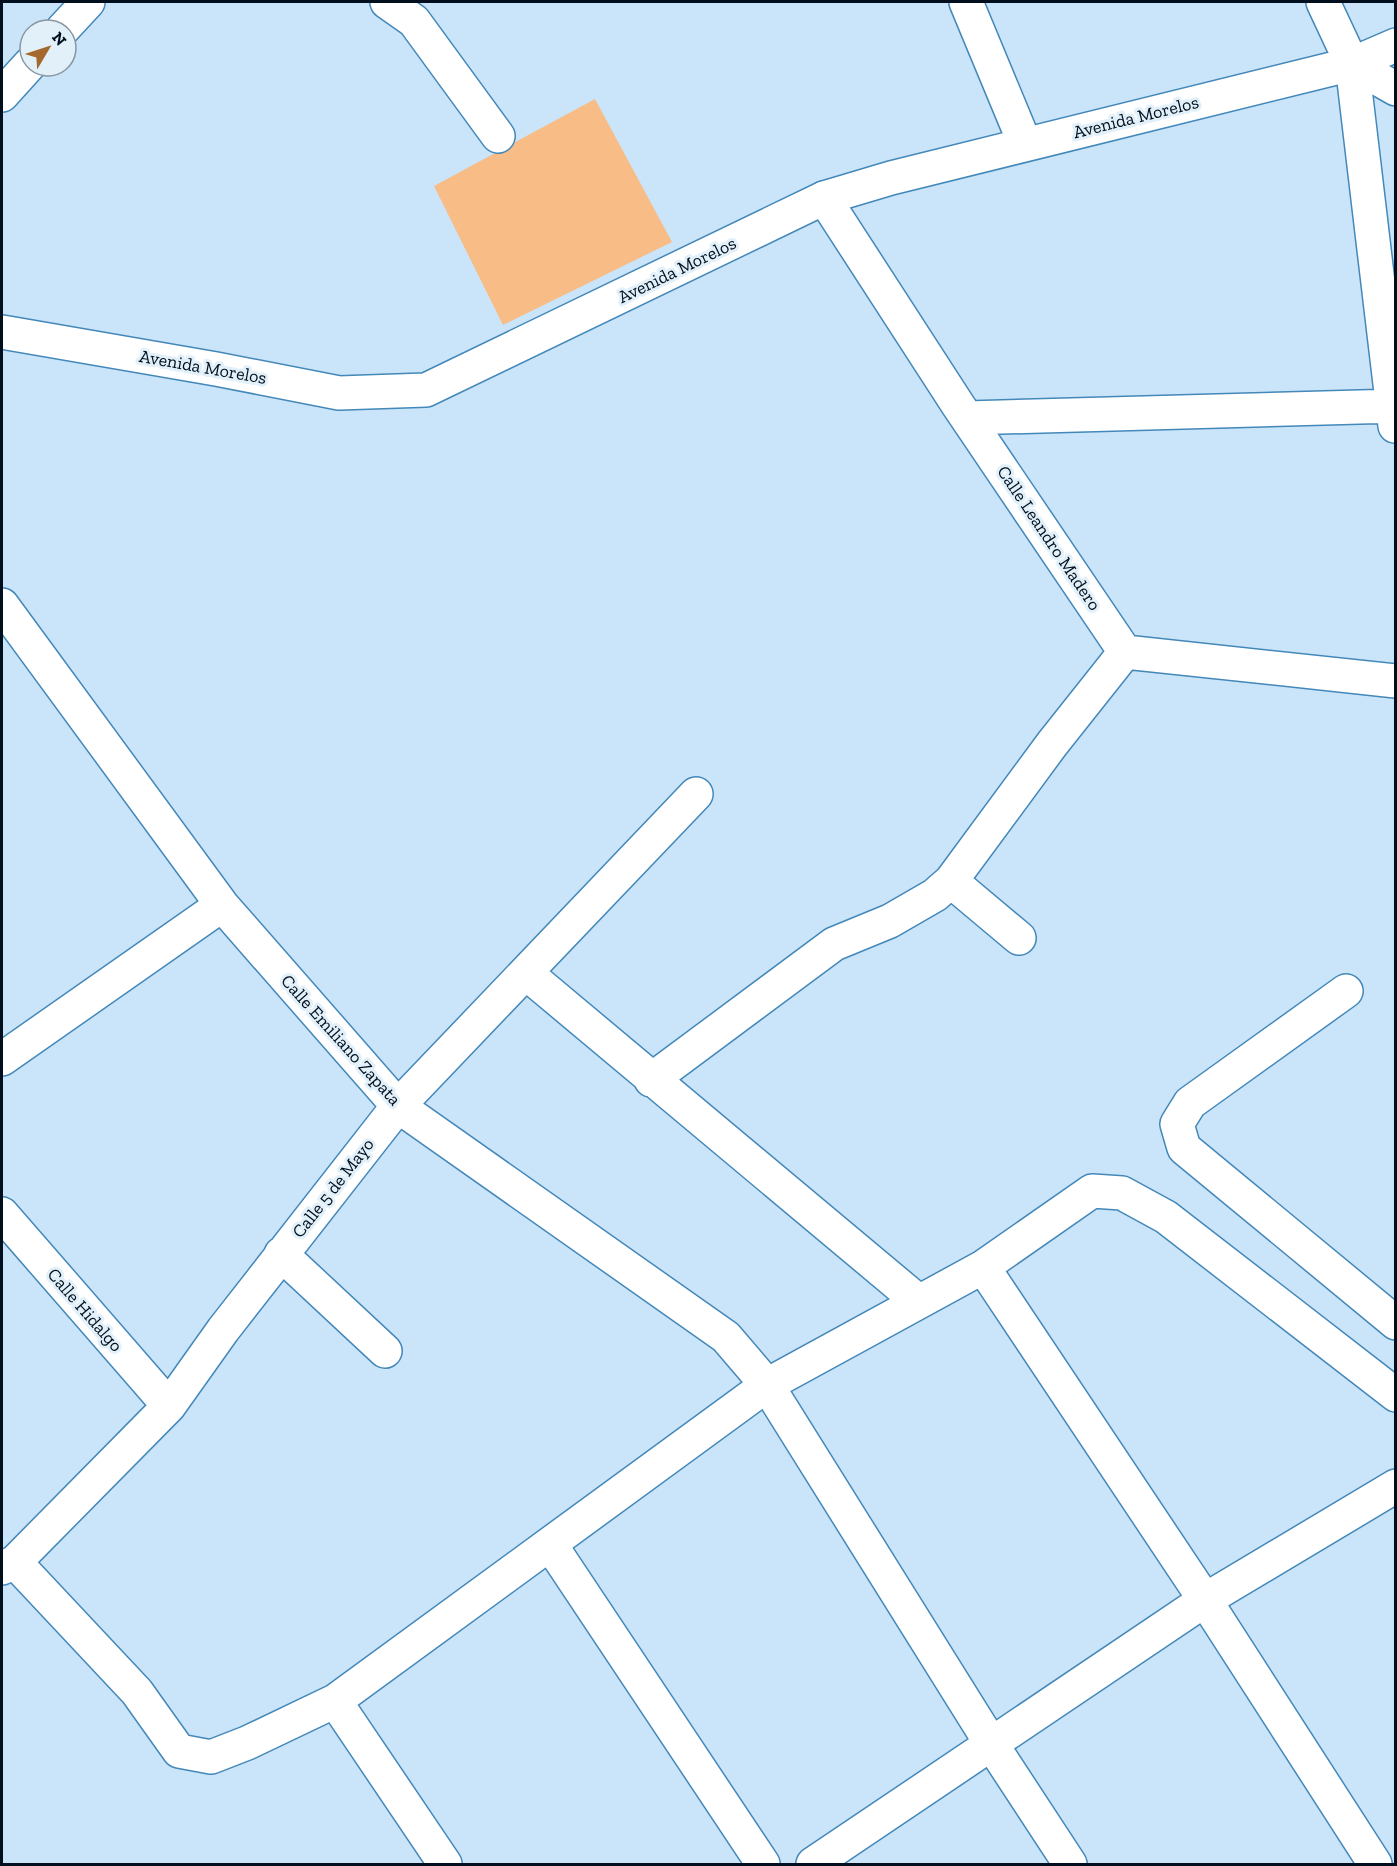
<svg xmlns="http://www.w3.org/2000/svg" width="1397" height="1866" font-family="'Zilla Slab',serif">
	<rect width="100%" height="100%" fill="#cae4fa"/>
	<path fill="#f8bc86" d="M 595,99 L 672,242 L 503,325 L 434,186 Z"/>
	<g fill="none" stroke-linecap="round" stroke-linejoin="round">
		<g stroke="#4388b9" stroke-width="36">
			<path id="street" d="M 387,2 L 414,21 L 498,136
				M 966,2 L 1025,144
				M 62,30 L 88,2
				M 1352,64 L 1395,426
				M 2,95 L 30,64
				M 824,198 L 958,405 L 1125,652
				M 967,418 L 1396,406
				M 2,605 L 222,905 L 398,1106 L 726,1337 L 767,1385 L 992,1745 L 1070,1864
				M 1125,652 L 1396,681
				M 951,881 L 1019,938
				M 526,973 L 918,1301
				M 1346,991 L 1190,1103 L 1177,1124 L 1184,1148 L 1396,1323
				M 2,1059 L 222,905
				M 651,1080 L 834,944 L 890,921 L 935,895 L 951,881 L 1052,744 L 1125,652
				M 2,1214 L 169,1406
				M 281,1254 L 385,1351
				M 983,1267 L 1205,1600 L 1375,1864
				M 550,1544 L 763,1864
				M 15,1562 L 137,1692 L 179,1751 L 211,1757 L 247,1743 L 335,1701 L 767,1385 L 983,1267 L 1092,1191 L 1122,1193 L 1166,1217 L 1396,1395
				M 2,1568 L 15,1562 L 169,1406 L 223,1330 L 398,1106 L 696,794
				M 335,1701 L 445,1864
				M 813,1864 L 1205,1600 L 1396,1486"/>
		</g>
		<g stroke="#4388b9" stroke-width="36">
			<path id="secondary" d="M 1323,2 L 1352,64
				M 1352,64 L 1396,89
				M 2,332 L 216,369 L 339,393 L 426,390 L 824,198 L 891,178 L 1352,64 L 1396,45"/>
		</g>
		<use href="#street" stroke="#fff" stroke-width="33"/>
		<use href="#secondary" stroke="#fff" stroke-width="33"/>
	</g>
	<g text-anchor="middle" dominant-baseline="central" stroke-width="6" stroke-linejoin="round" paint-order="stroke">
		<g font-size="18" fill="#000f1d" stroke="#e2f0fa">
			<text transform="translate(1136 117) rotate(-14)">Avenida Morelos</text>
			<text transform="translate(677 270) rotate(-26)">Avenida Morelos</text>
			<text transform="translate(203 367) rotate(10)">Avenida Morelos</text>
			<text transform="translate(1049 538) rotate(56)">Calle Leandro Madero</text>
			<text transform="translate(341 1040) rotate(48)">Calle Emiliano Zapata</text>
			<text transform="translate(333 1188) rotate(-52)">Calle 5 de Mayo</text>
			<text transform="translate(85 1310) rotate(49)">Calle Hidalgo</text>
		</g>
	</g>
	<rect width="1397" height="1866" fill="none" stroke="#000f1d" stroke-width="6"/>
	<g transform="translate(48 48) rotate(51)"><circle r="28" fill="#e2f0fa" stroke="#8896a2" stroke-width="1.5"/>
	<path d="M0-4.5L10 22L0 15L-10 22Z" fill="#a6692d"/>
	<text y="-9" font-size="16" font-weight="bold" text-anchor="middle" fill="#000f1d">N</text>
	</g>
</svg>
